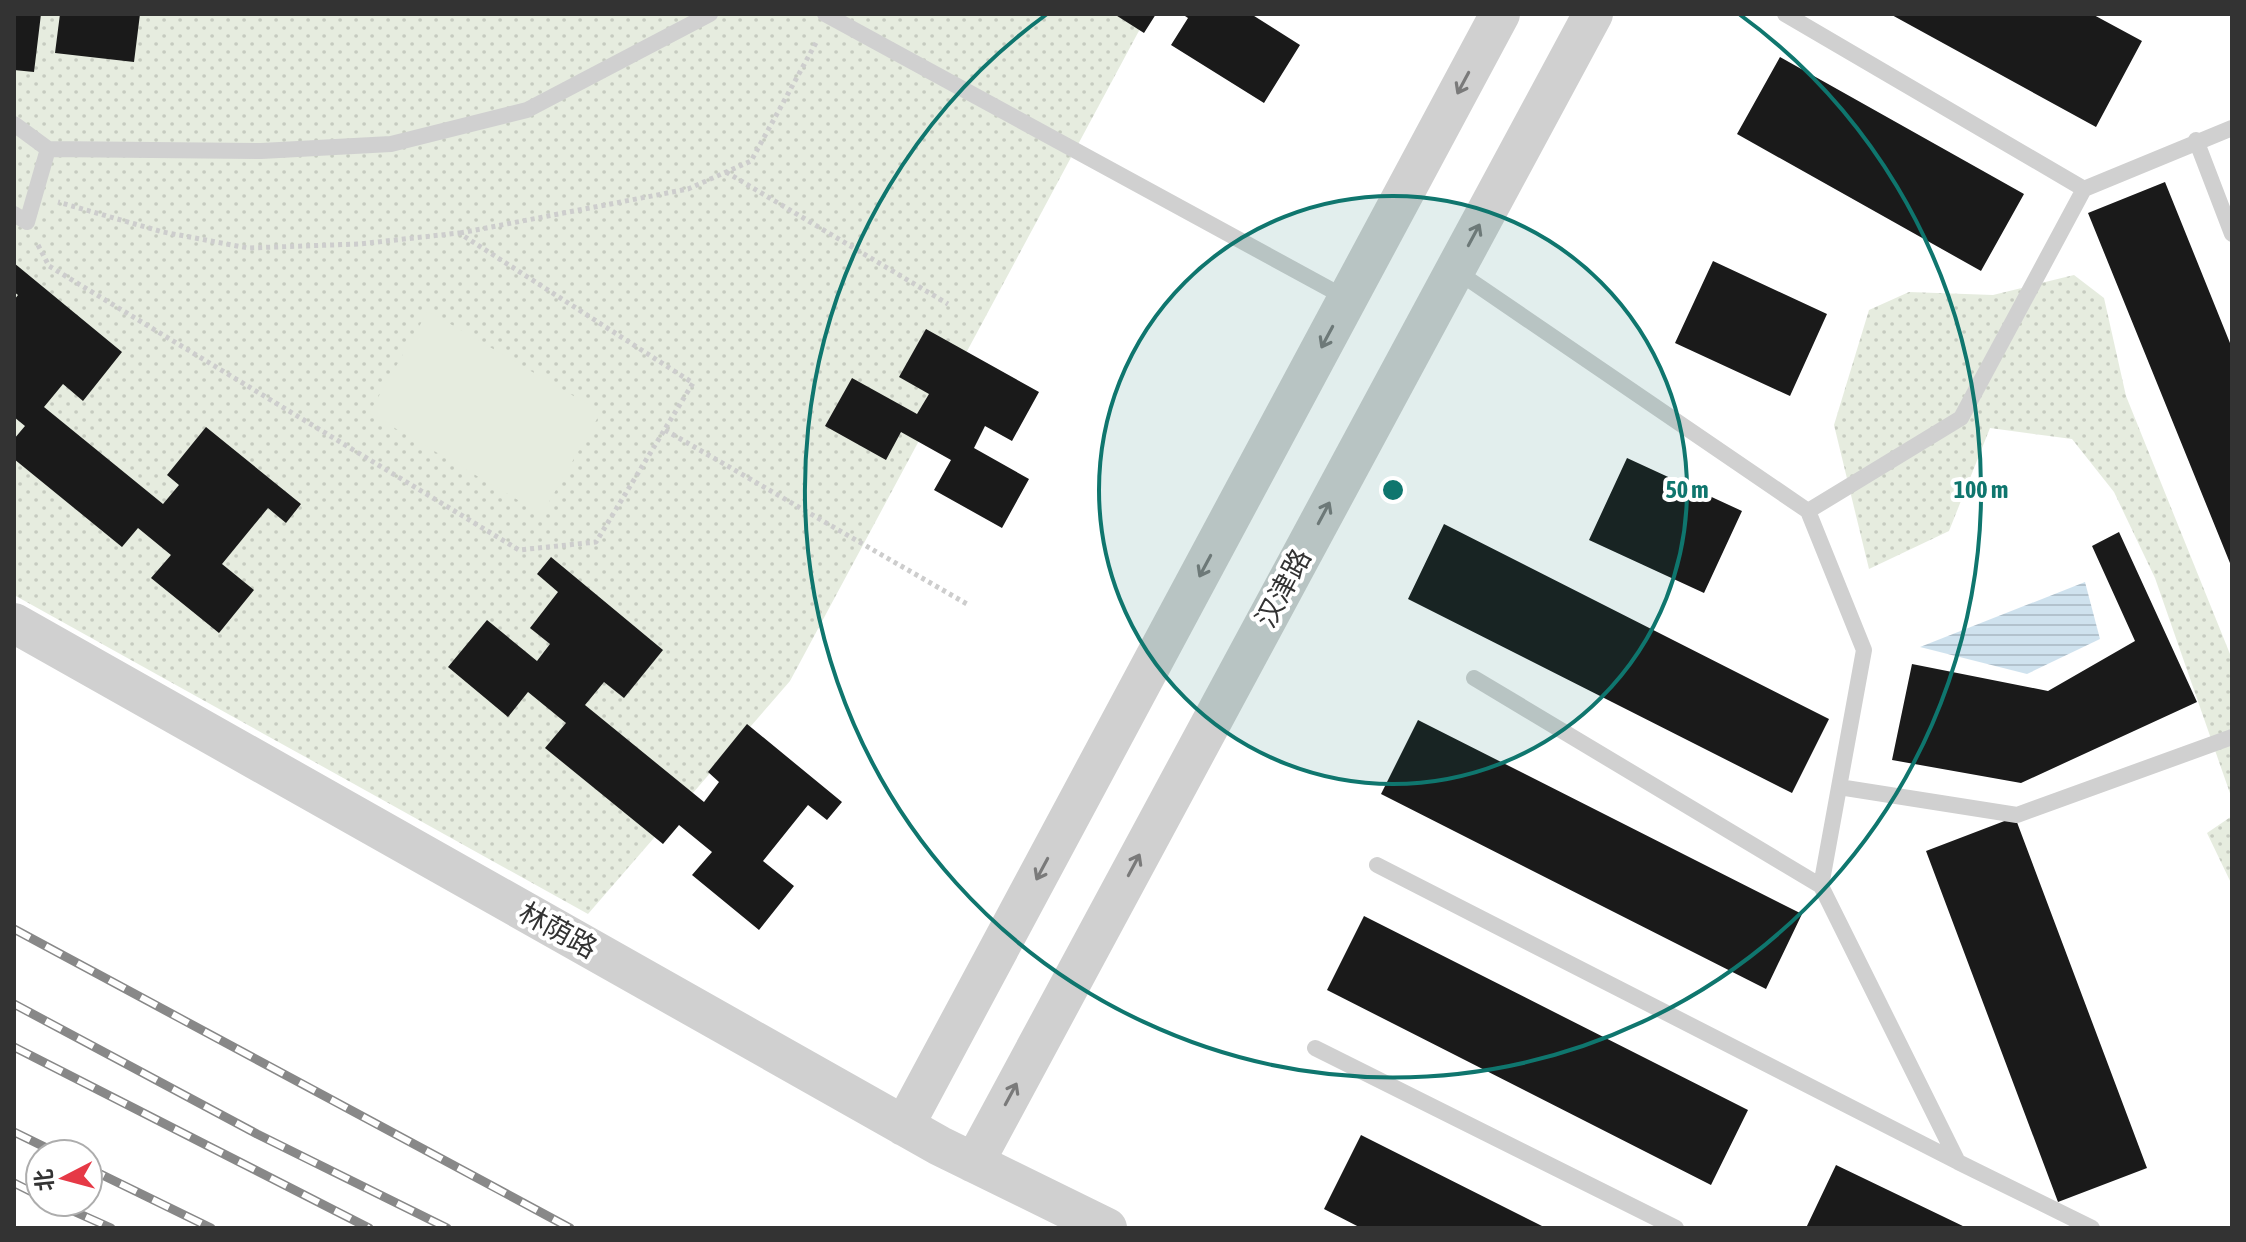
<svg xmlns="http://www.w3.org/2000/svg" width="2246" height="1242" font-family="'Asap Condensed','Noto Sans SC',sans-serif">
	<defs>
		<pattern id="grass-dots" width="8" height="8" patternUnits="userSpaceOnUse" patternTransform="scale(2)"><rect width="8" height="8" fill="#e6ecdf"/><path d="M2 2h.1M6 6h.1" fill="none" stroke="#c6cbc0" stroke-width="1.8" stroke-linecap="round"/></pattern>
		<pattern id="water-rules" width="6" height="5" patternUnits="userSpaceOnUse" patternTransform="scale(2)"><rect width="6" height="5" fill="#cfe2ee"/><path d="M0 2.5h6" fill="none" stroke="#b2c2cd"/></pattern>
	</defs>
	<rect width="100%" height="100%" fill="#fff"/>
	<path fill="url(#grass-dots)" d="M 14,14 L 1148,14 L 790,681 L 588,914 L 14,595 Z
		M 2074,275 L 2104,298 L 2126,396 L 2232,659 L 2232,799 L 2155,578 L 2114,492 L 2072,439 L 1990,428 L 1949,531 L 1869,569 L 1834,425 L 1869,310 L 1909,292 L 1993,295 Z
		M 2232,816 L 2232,885 L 2207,833 Z"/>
	<path fill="#e6ecdf" d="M 428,311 L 601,412 L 542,514 L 369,413 Z"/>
	<path fill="url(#water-rules)" d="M 2085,582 L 2100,639 L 2027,674 L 1920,647 Z"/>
	<path fill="#1a1a1a" d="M 14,14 L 41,14 L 34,72 L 14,70 Z
		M 60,14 L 140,14 L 134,62 L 55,53 Z
		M 1114,14 L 1156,14 L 1144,33 Z
		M 1182,14 L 1251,14 L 1300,45 L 1264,103 L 1171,45 L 1188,18 Z
		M 1890,14 L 2092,14 L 2142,41 L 2096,127 Z
		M 1780,57 L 2024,194 L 1981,271 L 1737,134 Z
		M 2165,182 L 2232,348 L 2232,568 L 2088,213 Z
		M 1713,261 L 1827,314 L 1790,396 L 1675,343 Z
		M 14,263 L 122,352 L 83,401 L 63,384 L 44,407 L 163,504 L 179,485 L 167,475 L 206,427 L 301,504 L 286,523 L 268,508 L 222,564 L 254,590 L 219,633 L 151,578 L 171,555 L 138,528 L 122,547 L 14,459 L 14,439 L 25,426 L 14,417 L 14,300 L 18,295 L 14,292 Z
		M 926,329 L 1039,392 L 1012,441 L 985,426 L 974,448 L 1029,479 L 1002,528 L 934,490 L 951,460 L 901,432 L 886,460 L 825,426 L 852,378 L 917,414 L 929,394 L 899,377 Z
		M 1627,458 L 1742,511 L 1704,593 L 1589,540 Z
		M 1444,524 L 1829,719 L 1792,793 L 1408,599 Z
		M 2119,532 L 2197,702 L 2021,783 L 1892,760 L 1912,664 L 2048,691 L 2135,641 L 2092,546 Z
		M 551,557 L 663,650 L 624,698 L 604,682 L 585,705 L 704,802 L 719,782 L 708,772 L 747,724 L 842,802 L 827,820 L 808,805 L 763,861 L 794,886 L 759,930 L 692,875 L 712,852 L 679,825 L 663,844 L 545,748 L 566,723 L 528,692 L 508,717 L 448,667 L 487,620 L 537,661 L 550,644 L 530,628 L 558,592 L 537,574 Z
		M 1418,720 L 1802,914 L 1766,989 L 1381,794 Z
		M 2015,817 L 2147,1168 L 2058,1202 L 1926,851 Z
		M 1364,916 L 1748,1110 L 1711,1185 L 1327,990 Z
		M 1361,1135 L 1546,1228 L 1361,1228 L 1324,1209 Z
		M 1836,1165 L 1967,1228 L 1806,1228 Z"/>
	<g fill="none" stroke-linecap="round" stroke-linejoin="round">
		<path stroke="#cdcdcd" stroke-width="5" stroke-dasharray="4 4" stroke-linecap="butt" d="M 726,172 L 948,304
			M 460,233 L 688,189 L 751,161 L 817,41
			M 38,245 L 49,266 L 519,550 L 596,542 L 693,383 L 459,233 L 359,244 L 248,248 L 163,232 L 58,202
			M 665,430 L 967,604"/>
		<path stroke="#d0d0d0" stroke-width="16" d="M 825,14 L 1346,298
			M 1785,14 L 2084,189
			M 14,124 L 48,149 L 261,151 L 391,144 L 527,110 L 710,14
			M 2196,140 L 2232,234
			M 14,214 L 27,222 L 48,149
			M 1455,270 L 1808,511 L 1864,650 L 1821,886 L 1958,1162 L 2092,1228
			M 1808,511 L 1961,418 L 2084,189 L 2232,128
			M 1474,678 L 1821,886
			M 1839,787 L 2017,815 L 2232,737
			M 1377,865 L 1958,1162
			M 1315,1048 L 1676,1228"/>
		<path stroke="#d0d0d0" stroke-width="40" d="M 14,623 L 940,1146 L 1107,1228
			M 904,1126 L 1500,14
			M 974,1163 L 1593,14"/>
		<g stroke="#888" stroke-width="9">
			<path id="rail" d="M 14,929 L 570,1228
				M 14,1004 L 257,1134 L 447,1228
				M 14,1047 L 369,1228
				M 14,1132 L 59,1154
				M 88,1168 L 211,1228
				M 14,1183 L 40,1196
				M 53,1202 L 111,1228"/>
		</g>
		<use href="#rail" stroke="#fff" stroke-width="6" stroke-dasharray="18" stroke-linecap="butt"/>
	</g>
	<defs><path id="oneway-shaft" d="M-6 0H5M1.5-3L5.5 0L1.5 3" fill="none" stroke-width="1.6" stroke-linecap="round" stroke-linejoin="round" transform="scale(2)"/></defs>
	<g stroke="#7a7a7a">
		<use href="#oneway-shaft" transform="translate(1463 83) rotate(118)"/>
		<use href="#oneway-shaft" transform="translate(1474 235) rotate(-62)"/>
		<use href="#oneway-shaft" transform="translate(1327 337) rotate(118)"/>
		<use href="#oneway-shaft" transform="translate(1324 513) rotate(-62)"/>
		<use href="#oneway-shaft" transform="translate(1205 566) rotate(118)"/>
		<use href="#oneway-shaft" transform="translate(1134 865) rotate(-62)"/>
		<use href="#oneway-shaft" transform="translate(1042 869) rotate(118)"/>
		<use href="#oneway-shaft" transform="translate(1011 1094) rotate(-62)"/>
	</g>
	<circle cx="1393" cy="490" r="294" fill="#0f766e" fill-opacity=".12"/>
	<g fill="none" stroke="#0f766e" stroke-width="4">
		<circle cx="1393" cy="490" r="294"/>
		<path d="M1739 14A588 588 0 1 1 1047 14"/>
	</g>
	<g text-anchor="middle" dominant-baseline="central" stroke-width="8" stroke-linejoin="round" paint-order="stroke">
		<g font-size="28" fill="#333" stroke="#fff">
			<text transform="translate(1283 588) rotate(-62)">汉津路</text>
			<text transform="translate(558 930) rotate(29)">林荫路</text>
		</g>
	</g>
	<circle cx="1393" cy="490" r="12" fill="#0f766e" stroke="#fff" stroke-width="4"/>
	<g font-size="24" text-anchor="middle" font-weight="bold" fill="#0f766e" stroke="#fff" stroke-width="8" stroke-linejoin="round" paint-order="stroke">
		<text x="1687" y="498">50 m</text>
		<text x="1981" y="498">100 m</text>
	</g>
	<rect width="2246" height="1242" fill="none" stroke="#333333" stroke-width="32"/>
	<g transform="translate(64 1178) rotate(264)"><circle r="38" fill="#ffffff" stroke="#adadad" stroke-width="2"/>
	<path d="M0-6L14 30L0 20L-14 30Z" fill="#e63946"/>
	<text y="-12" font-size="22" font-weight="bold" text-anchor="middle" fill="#333333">北</text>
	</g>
</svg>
